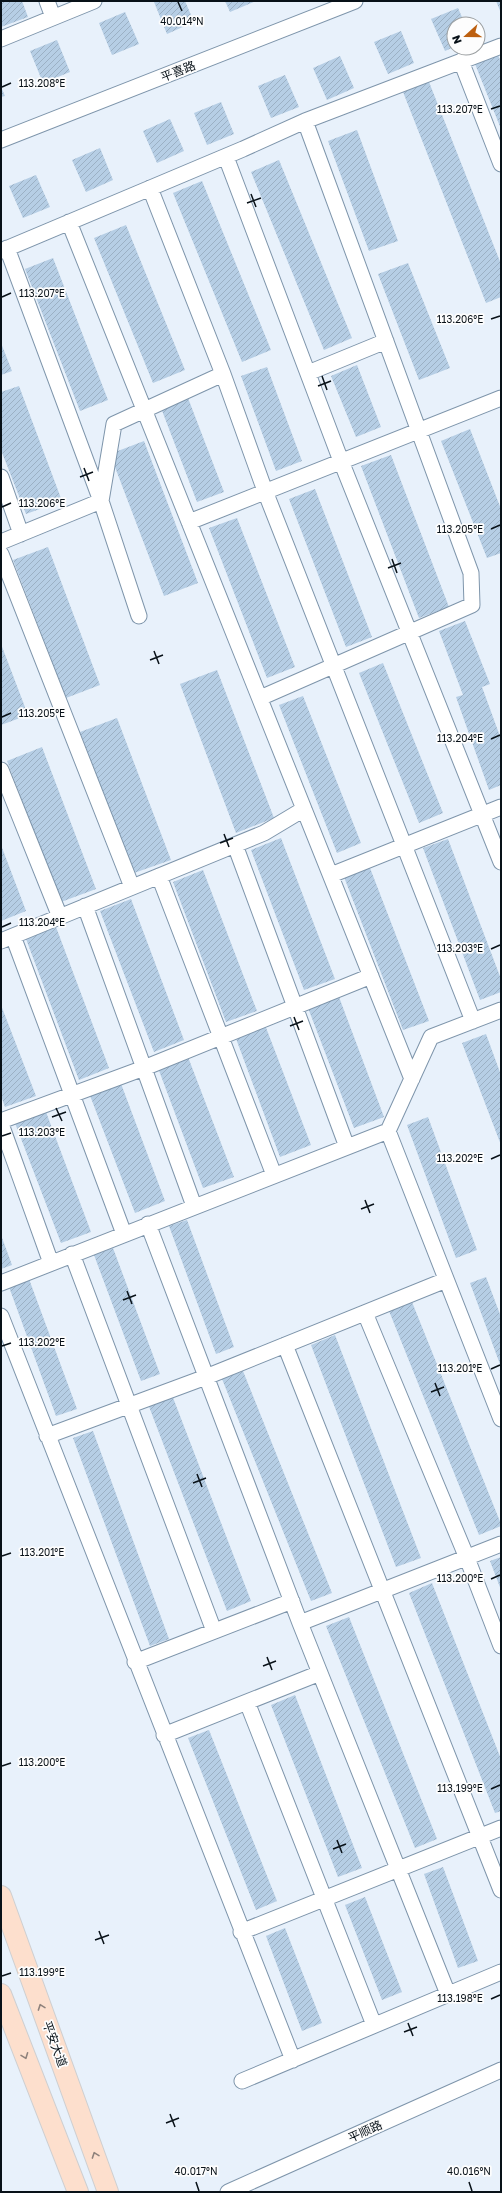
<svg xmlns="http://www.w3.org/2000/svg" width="502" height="2193" font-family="'Golos Text','Noto Sans SC',sans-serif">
	<defs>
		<pattern id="building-hatch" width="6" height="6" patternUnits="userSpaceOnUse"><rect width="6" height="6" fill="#b6cee5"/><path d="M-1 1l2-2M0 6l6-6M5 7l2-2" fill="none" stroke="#9bb0c4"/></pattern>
	</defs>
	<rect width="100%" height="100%" fill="#e8f1fb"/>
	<path fill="url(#building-hatch)" d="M 1,1 L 22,1 L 28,17 L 1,27 Z
		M 185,1 L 194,22 L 167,34 L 154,2 Z
		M 225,1 L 256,1 L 230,12 Z
		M 496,1 L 501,1 L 501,13 Z
		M 458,8 L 465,24 L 454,24 L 454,47 L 445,51 L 431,19 Z
		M 125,12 L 139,44 L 112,55 L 99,23 Z
		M 401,31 L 414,63 L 388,74 L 374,42 Z
		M 57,40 L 70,72 L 43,83 L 30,51 Z
		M 498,55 L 501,62 L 501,129 L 475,64 Z
		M 340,56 L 354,88 L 327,100 L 313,68 Z
		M 285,75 L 299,107 L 271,118 L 258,86 Z
		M 429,82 L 501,264 L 501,297 L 486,303 L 403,92 Z
		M 1,87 L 5,96 L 1,97 Z
		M 221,102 L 234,134 L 207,145 L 194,113 Z
		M 170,119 L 184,151 L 157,163 L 143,131 Z
		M 357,130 L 398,241 L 369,251 L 328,141 Z
		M 100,148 L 113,180 L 86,192 L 72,160 Z
		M 279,160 L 352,338 L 324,350 L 251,172 Z
		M 36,175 L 50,207 L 23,218 L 9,186 Z
		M 202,181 L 271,350 L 242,362 L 173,193 Z
		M 126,225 L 185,370 L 153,383 L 94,238 Z
		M 53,258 L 108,400 L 80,411 L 25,269 Z
		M 408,263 L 450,368 L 419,380 L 378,274 Z
		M 1,343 L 12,371 L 1,375 Z
		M 357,365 L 381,427 L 356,437 L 331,376 Z
		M 267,367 L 302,461 L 276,471 L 241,376 Z
		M 19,386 L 62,501 L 26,514 L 1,450 L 1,392 Z
		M 188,398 L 224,492 L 197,502 L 161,408 Z
		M 470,429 L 501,509 L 501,553 L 487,558 L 441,441 Z
		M 144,441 L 198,583 L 164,596 L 110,454 Z
		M 391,455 L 449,607 L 419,618 L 361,466 Z
		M 315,489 L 372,637 L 346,647 L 289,499 Z
		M 237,518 L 295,667 L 267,678 L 209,528 Z
		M 48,547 L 100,685 L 66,698 L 13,560 Z
		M 465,621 L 490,684 L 482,687 L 501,739 L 501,785 L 489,790 L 456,697 L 463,695 L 439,631 Z
		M 1,644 L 28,715 L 1,725 Z
		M 383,663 L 443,813 L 419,823 L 359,673 Z
		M 217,670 L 274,818 L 236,833 L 180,684 Z
		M 303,696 L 361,843 L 337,853 L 279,705 Z
		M 117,718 L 171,860 L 134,873 L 80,732 Z
		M 42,747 L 96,889 L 61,902 L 7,761 Z
		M 281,838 L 335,979 L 304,990 L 251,850 Z
		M 448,839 L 501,979 L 501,992 L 480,1000 L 423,848 Z
		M 1,845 L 26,911 L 1,921 Z
		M 370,868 L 429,1021 L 403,1030 L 344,877 Z
		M 203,870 L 257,1011 L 226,1022 L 173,882 Z
		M 131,899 L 184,1040 L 154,1052 L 100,911 Z
		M 56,927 L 109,1068 L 79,1080 L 26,939 Z
		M 339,997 L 384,1117 L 354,1128 L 308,1008 Z
		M 1,1005 L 36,1096 L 5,1107 L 1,1096 Z
		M 265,1025 L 311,1145 L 280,1157 L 235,1036 Z
		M 486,1034 L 501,1075 L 501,1145 L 462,1043 Z
		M 188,1057 L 234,1177 L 203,1188 L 158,1068 Z
		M 120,1081 L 165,1201 L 135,1213 L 89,1093 Z
		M 46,1112 L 91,1232 L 61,1243 L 15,1123 Z
		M 428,1117 L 477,1250 L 456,1258 L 407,1125 Z
		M 187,1220 L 234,1347 L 216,1354 L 169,1226 Z
		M 1,1235 L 12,1265 L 1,1269 Z
		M 113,1248 L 160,1374 L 141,1381 L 94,1255 Z
		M 486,1277 L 501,1317 L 501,1367 L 470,1283 Z
		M 29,1279 L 77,1409 L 56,1416 L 9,1287 Z
		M 412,1302 L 501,1524 L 501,1526 L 479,1535 L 389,1311 Z
		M 335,1335 L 421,1558 L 396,1567 L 311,1345 Z
		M 243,1371 L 332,1593 L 311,1601 L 222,1379 Z
		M 172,1395 L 251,1601 L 227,1611 L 148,1404 Z
		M 93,1431 L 169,1639 L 150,1646 L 73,1438 Z
		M 501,1557 L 501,1590 L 490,1561 Z
		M 432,1583 L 501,1759 L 501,1811 L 495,1813 L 409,1593 Z
		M 349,1617 L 437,1839 L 415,1848 L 326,1626 Z
		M 295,1695 L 362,1868 L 338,1877 L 271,1705 Z
		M 209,1730 L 277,1901 L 256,1910 L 188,1738 Z
		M 443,1867 L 478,1961 L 458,1968 L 424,1874 Z
		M 365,1897 L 402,1992 L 382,2000 L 345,1905 Z
		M 285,1928 L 322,2023 L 302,2031 L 266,1936 Z"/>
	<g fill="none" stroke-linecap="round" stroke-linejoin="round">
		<g stroke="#7e95ab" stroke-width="17">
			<path id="minor" d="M 47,1 L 53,17
				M 1,39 L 94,1
				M 461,61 L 501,164
				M 1,140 L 355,1
				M 226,157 L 341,461 L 501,862
				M 150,188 L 223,374 L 265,491 L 473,1021
				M 69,222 L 412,1079
				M 7,248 L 101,501 L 139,616
				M 1,251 L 243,149 L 305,121 L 501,46
				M 308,373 L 386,341
				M 1,477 L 21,534
				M 189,522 L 501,398
				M 1,542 L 101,501 L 114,424 L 223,374
				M 1,554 L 132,887
				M 260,698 L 472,605 L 471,573 L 305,121
				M 1,770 L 60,917
				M 235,845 L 347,1147
				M 331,875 L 501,807
				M 159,876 L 274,1175
				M 85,906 L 194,1206
				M 13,936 L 124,1234
				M 1,941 L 264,833 L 304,809
				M 1,1121 L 144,1068 L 371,976
				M 1,1124 L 51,1263
				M 388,1131 L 501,1419
				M 148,1224 L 300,1623 L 448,1994
				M 72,1254 L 214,1631
				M 1,1283 L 388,1131 L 431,1037 L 501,1010
				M 365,1313 L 467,1558 L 501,1646
				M 1,1316 L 293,2060
				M 285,1345 L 501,1890
				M 47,1436 L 206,1377 L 446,1280
				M 300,1623 L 501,1544
				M 135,1662 L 292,1601
				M 247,1702 L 374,2025
				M 164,1735 L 320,1673
				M 241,1932 L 501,1828
				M 242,2081 L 501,1972
				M 228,2192 L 501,2070"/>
		</g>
		<g stroke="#cecfd1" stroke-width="22">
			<path id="major" d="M 1,1896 L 108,2192
				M 1,1994 L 78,2192"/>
		</g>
		<use href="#minor" stroke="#fff" stroke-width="15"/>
		<use href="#major" stroke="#fddfcd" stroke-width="20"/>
	</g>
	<defs><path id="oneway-chevron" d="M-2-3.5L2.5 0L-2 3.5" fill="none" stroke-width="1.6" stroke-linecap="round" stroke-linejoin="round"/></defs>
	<g stroke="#8f827c">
		<use href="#oneway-chevron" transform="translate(41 2007) rotate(-110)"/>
		<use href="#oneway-chevron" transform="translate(25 2056) rotate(69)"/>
		<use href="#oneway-chevron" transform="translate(95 2155) rotate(-110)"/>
	</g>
	<path fill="none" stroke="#081118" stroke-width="1.5" d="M 178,2 L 182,11M 2,87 L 11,83M 491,109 L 500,106M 251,194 L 256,207M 247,203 L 261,198M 2,297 L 11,293M 491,319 L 500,316M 322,376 L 327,390M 318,386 L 331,381M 84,468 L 89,481M 80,477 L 93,472M 2,507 L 11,503M 491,529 L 500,525M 392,559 L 397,573M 388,568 L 401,563M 154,651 L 159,664M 150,660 L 163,655M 2,717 L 11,713M 491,739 L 500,735M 224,834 L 229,847M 220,843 L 233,838M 2,927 L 11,923M 491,949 L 500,945M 294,1017 L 299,1030M 290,1026 L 303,1021M 56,1108 L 62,1121M 52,1117 L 66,1112M 2,1136 L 11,1133M 491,1159 L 500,1155M 365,1200 L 370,1213M 361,1209 L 374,1204M 127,1291 L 132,1304M 123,1300 L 136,1295M 2,1346 L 11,1343M 491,1369 L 500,1365M 435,1383 L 440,1396M 431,1392 L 444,1387M 197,1474 L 202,1487M 193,1483 L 206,1478M 2,1556 L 11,1553M 491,1579 L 500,1575M 267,1657 L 272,1670M 263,1666 L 276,1661M 2,1766 L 11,1763M 491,1789 L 500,1785M 337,1840 L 342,1853M 333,1849 L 346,1844M 99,1931 L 104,1944M 95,1940 L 109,1935M 2,1976 L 11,1973M 491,1999 L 500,1995M 408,2023 L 413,2036M 404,2032 L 417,2027M 170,2114 L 175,2127M 166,2123 L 179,2118M 196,2182 L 199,2191M 469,2182 L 472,2191"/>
	<g text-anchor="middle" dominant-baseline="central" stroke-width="3.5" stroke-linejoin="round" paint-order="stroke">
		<g font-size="12" fill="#081118" stroke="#fdfdfd">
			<text transform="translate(178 71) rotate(-21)">平喜路</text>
			<text transform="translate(55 2044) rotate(70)">平安大道</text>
			<text transform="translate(365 2131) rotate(-24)">平顺路</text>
		</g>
	</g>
	<g font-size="10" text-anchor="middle" fill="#081118" stroke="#fdfdfd" stroke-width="3.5" stroke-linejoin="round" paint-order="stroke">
		<text x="182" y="25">40.014°N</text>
		<text x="42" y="87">113.208°E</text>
		<text x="460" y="113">113.207°E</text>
		<text x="42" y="297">113.207°E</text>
		<text x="460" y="323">113.206°E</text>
		<text x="42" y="507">113.206°E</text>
		<text x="460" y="533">113.205°E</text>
		<text x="42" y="717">113.205°E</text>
		<text x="460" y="742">113.204°E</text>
		<text x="42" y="926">113.204°E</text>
		<text x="460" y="952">113.203°E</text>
		<text x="42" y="1136">113.203°E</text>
		<text x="460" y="1162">113.202°E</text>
		<text x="42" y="1346">113.202°E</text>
		<text x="460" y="1372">113.201°E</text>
		<text x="42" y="1556">113.201°E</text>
		<text x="460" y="1582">113.200°E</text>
		<text x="42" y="1766">113.200°E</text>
		<text x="460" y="1792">113.199°E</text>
		<text x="42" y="1976">113.199°E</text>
		<text x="460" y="2002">113.198°E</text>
		<text x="196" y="2175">40.017°N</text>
		<text x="469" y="2175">40.016°N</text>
	</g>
	<rect width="502" height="2193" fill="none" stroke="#081118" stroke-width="4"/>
	<g transform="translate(466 36) rotate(249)"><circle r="19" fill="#fdfdfd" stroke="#9b9fa1"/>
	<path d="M0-3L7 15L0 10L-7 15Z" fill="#bd6010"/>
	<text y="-6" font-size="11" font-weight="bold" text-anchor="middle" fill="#081118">N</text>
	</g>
</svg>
